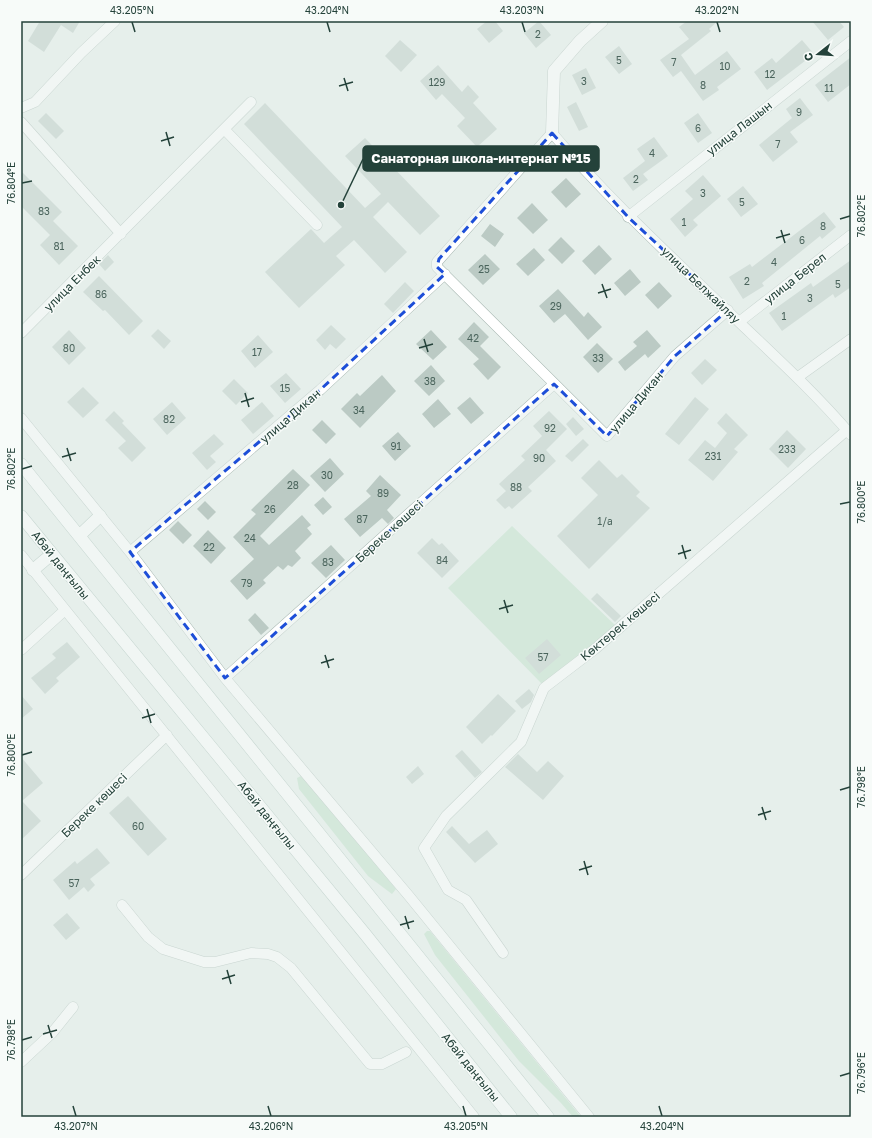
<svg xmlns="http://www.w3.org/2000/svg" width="872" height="1138" font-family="'Golos Text',sans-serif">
	<rect width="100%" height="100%" fill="#e6efeb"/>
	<path fill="#bfe0c8" d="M 512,526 L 617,627 L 542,684 L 448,588 Z
		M 301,776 L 304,776 L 396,889 L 392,894 L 368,876 L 299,789 L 297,778 Z
		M 427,931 L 430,931 L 581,1117 L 573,1117 L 561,1103 L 519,1061 L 435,955 L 424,934 Z"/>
	<path fill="#bbcac4" d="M 40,21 L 80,21 L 73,33 L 61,25 L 44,52 L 28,41 Z
		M 487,21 L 495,21 L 503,31 L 489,43 L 477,29 Z
		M 539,21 L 551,35 L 536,48 L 524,33 Z
		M 687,21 L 718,21 L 709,29 L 711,31 L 681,55 L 695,75 L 727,51 L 741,69 L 717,87 L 719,90 L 703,101 L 681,71 L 673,77 L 660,60 L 689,39 L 679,27 Z
		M 812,21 L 839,21 L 844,27 L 828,40 Z
		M 400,40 L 417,55 L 401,72 L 385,56 Z
		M 802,40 L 814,54 L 767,90 L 754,72 L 772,58 L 776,63 Z
		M 619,46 L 632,64 L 619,74 L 605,57 Z
		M 851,57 L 851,84 L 828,102 L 815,85 Z
		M 438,65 L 462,92 L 468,85 L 479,97 L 473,103 L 497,129 L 477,147 L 457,126 L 465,118 L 442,94 L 436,100 L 420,81 Z
		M 586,68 L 596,88 L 582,95 L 572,75 Z
		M 800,98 L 813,115 L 790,132 L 798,142 L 773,162 L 759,145 L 792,118 L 786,109 Z
		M 576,102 L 588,127 L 579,131 L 567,107 Z
		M 265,103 L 365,208 L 381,194 L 345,156 L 365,138 L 440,216 L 420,235 L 388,202 L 373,217 L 407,252 L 385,273 L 354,240 L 336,256 L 345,265 L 299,308 L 265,272 L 311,229 L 324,243 L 342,227 L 244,124 Z
		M 46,113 L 64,131 L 56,139 L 38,121 Z
		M 698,113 L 712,133 L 698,143 L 684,123 Z
		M 654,137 L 668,156 L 643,174 L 648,180 L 633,191 L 623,178 L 645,161 L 637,149 Z
		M 21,171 L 62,212 L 53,221 L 78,246 L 59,265 L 40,245 L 50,235 L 21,206 Z
		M 703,175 L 721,196 L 693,220 L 698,225 L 685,237 L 670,219 L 693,199 L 685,191 Z
		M 566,178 L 581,194 L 566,208 L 551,192 Z
		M 743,186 L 758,204 L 741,217 L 727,199 Z
		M 532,203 L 548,220 L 533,234 L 517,218 Z
		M 824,212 L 836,227 L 822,239 L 820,236 L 762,283 L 764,286 L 743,299 L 729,277 L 750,264 L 752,267 Z
		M 490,224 L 504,234 L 495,247 L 481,236 Z
		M 561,237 L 575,251 L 562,264 L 548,250 Z
		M 599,245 L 612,259 L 595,275 L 582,261 Z
		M 534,248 L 545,260 L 528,276 L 516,264 Z
		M 485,254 L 500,269 L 483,285 L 468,270 Z
		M 108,255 L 114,262 L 105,271 L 99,264 Z
		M 851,260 L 851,287 L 835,298 L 833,294 L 782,331 L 769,313 L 811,283 L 813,287 Z
		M 630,269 L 641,282 L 625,296 L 614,283 Z
		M 99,276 L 143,321 L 129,335 L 105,310 L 103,311 L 83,292 Z
		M 405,282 L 414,291 L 393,313 L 384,304 Z
		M 659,282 L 672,296 L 658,309 L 645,295 Z
		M 558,289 L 584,317 L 588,312 L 602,327 L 588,340 L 565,314 L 554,323 L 539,306 Z
		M 474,322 L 489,337 L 480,346 L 501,367 L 488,380 L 473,364 L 479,359 L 458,339 Z
		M 331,325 L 346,339 L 336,349 L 330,344 L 325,350 L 316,340 Z
		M 158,329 L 171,341 L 164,349 L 151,336 Z
		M 69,330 L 86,348 L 69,365 L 52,347 Z
		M 431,330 L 447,347 L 433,360 L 416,344 Z
		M 647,330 L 661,346 L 648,358 L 645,354 L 625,371 L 618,362 L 637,346 L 633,342 Z
		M 258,335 L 273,352 L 255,368 L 241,351 Z
		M 597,343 L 613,359 L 598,373 L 583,357 Z
		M 705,359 L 717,370 L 702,385 L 691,373 Z
		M 431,365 L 445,381 L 429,396 L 414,381 Z
		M 286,373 L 301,389 L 285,403 L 270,386 Z
		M 382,375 L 396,391 L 360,428 L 341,409 L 357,393 L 360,396 Z
		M 234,379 L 248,393 L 236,405 L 222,391 Z
		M 83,387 L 99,403 L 83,418 L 67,402 Z
		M 470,397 L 484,413 L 471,424 L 457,408 Z
		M 695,397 L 709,409 L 679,445 L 665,434 Z
		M 438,399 L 451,414 L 434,428 L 422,414 Z
		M 172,402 L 186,418 L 167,435 L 153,419 Z
		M 262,402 L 274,416 L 253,434 L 241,420 Z
		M 114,411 L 124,421 L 122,423 L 146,448 L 132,462 L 118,448 L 126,441 L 105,420 Z
		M 549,411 L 567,429 L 546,450 L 556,461 L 528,487 L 532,491 L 512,509 L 509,506 L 505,509 L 496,500 L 506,491 L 499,484 L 525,460 L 521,456 L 542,436 L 533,426 Z
		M 726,413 L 748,435 L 734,449 L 738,452 L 713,481 L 688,460 L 705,440 L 715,448 L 727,433 L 717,423 Z
		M 573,417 L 584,429 L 576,436 L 566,424 Z
		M 322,420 L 336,434 L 326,444 L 312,430 Z
		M 787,430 L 806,449 L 788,468 L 769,449 Z
		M 398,432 L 411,446 L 395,461 L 382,446 Z
		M 214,434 L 224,444 L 210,456 L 216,462 L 207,470 L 192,453 Z
		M 583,439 L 589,445 L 572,462 L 565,456 Z
		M 330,458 L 344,474 L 325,492 L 310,476 Z
		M 599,460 L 617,478 L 622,474 L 640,492 L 636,496 L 650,508 L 589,569 L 557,536 L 598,495 L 581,478 Z
		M 293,469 L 310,485 L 260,536 L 269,545 L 302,515 L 311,525 L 307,528 L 312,534 L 295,551 L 301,558 L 292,567 L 288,565 L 283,570 L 278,566 L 263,580 L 266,583 L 247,600 L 230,581 L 254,559 L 233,537 L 256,514 L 251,510 Z
		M 380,475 L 401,495 L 387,510 L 394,518 L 388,524 L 382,518 L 360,537 L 344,519 L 371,496 L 366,491 Z
		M 323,497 L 332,507 L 323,515 L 314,505 Z
		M 205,501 L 216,512 L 208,520 L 197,509 Z
		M 178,521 L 192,535 L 183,544 L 169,530 Z
		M 208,530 L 226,548 L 211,564 L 193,546 Z
		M 432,538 L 439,545 L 442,543 L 459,561 L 442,578 L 417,553 Z
		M 331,545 L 345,560 L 326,578 L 311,563 Z
		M 597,593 L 621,616 L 615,622 L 591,599 Z
		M 255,613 L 269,628 L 261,635 L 248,620 Z
		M 547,639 L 561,655 L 539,674 L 525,658 Z
		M 67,642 L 80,657 L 56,678 L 59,681 L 45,694 L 31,678 L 56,658 L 52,654 Z
		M 529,689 L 534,695 L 531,702 L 522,709 L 515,701 Z
		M 498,694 L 516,711 L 492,736 L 491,735 L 482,744 L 466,727 Z
		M 21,695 L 33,709 L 21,719 Z
		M 462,750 L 482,772 L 475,778 L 455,756 Z
		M 518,754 L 537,772 L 548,761 L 564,776 L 543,800 L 505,767 Z
		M 21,757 L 43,783 L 22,801 L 41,821 L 21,840 Z
		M 418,766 L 424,774 L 412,784 L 406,777 Z
		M 128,796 L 167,839 L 148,856 L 109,813 Z
		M 452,826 L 469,844 L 487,830 L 498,844 L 475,863 L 446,832 Z
		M 97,848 L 110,863 L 90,879 L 95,885 L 88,892 L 84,887 L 69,900 L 53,880 L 75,861 L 77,864 Z
		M 67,913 L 80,928 L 66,940 L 53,925 Z"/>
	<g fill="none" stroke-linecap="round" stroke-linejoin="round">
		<g stroke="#a8b8b2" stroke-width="11">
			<path id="minor" d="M 21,108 L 35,102 L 81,53 L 115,21
				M 21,122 L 121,234
				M 224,129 L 317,225
				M 628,217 L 851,41
				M 728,310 L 675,356 L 607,436 L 437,267 L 437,262 L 552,133 C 610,201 676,261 740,323 C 778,359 817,395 851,435
				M 739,322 L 851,235
				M 21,333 L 251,102
				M 798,377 L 851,339
				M 21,418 L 130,552 L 225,678 L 409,896 L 589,1117
				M 130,552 L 320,390 L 445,274
				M 21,555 L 474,1117
				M 21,650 L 65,610
				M 225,678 L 554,384
				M 21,875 L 167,735
				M 122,905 L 148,937 L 163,949 L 204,962 L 215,962 L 251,953 L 268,954 L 277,957 L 291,968 L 370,1064 L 382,1064 L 406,1052
				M 503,953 L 466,900 L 448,890 L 424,848 L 446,816 L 521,742 L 544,688 L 595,649 L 847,430
				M 21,1062 L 52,1033 L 73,1007"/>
		</g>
		<g stroke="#a8b8b2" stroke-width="13">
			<path id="tertiary" d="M 552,133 L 554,71 L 580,41 L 602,21"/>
		</g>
		<g stroke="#a4bbb3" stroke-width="13">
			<path id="secondary" d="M 21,464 L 548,1117
				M 21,516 L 365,934 L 511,1117
				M 79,536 L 100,516
				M 33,570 L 52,554"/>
		</g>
		<use href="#minor" stroke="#fff" stroke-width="10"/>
		<use href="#tertiary" stroke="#fff" stroke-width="12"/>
		<use href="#secondary" stroke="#fff" stroke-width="12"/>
	</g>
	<path d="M0 0H872V1138H0ZM 552,133 L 628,217 L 728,310 L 675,356 L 607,436 L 554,384 L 225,678 L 130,552 L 320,390 L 445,274 L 437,267 L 439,259 Z" fill="#e6efeb" fill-opacity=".55" fill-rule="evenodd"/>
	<path fill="none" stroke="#1d4ed8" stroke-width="3" stroke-dasharray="8 5" stroke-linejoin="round" d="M 552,133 L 628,217 L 728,310 L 675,356 L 607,436 L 554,384 L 225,678 L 130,552 L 320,390 L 445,274 L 437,267 L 439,259 Z"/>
	<path fill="none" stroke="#24423a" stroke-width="1.5" d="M 132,22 L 135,32M 327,22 L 330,32M 522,22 L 525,32M 717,22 L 720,32M 344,78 L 348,91M 339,86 L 353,82M 166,132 L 170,146M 161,141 L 174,137M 22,183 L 32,181M 840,219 L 850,216M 781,230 L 785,243M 776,238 L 790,234M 602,284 L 607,298M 598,293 L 611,289M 424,339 L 428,352M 419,348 L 433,344M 245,393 L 249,407M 241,402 L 254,398M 67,448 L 71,461M 62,457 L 76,453M 22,469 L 32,466M 840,504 L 850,502M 682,545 L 686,559M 678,554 L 691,550M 504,600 L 508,613M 499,609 L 513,605M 325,655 L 329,668M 321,663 L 334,659M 147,709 L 151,723M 142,718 L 155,714M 22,755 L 32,752M 840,790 L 850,787M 762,807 L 766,820M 758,815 L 771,811M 584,861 L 588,875M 579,870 L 592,866M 405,916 L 409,929M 400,925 L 414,921M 227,970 L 231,984M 222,979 L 235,975M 48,1025 L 52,1038M 43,1034 L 57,1030M 22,1040 L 32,1037M 840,1076 L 850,1073M 73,1106 L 76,1116M 268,1106 L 271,1116M 463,1106 L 466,1116M 659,1106 L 662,1116"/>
	<g text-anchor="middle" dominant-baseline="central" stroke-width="3" stroke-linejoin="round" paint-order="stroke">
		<g font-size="10" fill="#4a645c">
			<text x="538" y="34">2</text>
			<text x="619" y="60">5</text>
			<text x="674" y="62">7</text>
			<text x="725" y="66">10</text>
			<text x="770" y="74">12</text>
			<text x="584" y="81">3</text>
			<text x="437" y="82">129</text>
			<text x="703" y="85">8</text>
			<text x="829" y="88">11</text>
			<text x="799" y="112">9</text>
			<text x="698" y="128">6</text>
			<text x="778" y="144">7</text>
			<text x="652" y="153">4</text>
			<text x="636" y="179">2</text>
			<text x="703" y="193">3</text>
			<text x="742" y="202">5</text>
			<text x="44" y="211">83</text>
			<text x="684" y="222">1</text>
			<text x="823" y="226">8</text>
			<text x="802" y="240">6</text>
			<text x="59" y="246">81</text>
			<text x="774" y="262">4</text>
			<text x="484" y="269">25</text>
			<text x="747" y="281">2</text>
			<text x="838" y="284">5</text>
			<text x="101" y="294">86</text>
			<text x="810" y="298">3</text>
			<text x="556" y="306">29</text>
			<text x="784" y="316">1</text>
			<text x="473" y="338">42</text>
			<text x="69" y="348">80</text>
			<text x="257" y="352">17</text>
			<text x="598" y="358">33</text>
			<text x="430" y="381">38</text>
			<text x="285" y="388">15</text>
			<text x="359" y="410">34</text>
			<text x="169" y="419">82</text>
			<text x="550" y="428">92</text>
			<text x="396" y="446">91</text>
			<text x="787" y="449">233</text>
			<text x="713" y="456">231</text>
			<text x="539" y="458">90</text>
			<text x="327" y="475">30</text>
			<text x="293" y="485">28</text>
			<text x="516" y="487">88</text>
			<text x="383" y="493">89</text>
			<text x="270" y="509">26</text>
			<text x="362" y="519">87</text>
			<text x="605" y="521">1/а</text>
			<text x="250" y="538">24</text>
			<text x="209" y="547">22</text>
			<text x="442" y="560">84</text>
			<text x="328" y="562">83</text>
			<text x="247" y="583">79</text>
			<text x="543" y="657">57</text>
			<text x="138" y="826">60</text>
			<text x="74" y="883">57</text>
		</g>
		<g font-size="12" fill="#24423a" stroke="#f7fbf9">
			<text transform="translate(739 128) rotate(-38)">улица Лашын</text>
			<text transform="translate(795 278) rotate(-38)">улица Берел</text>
			<text transform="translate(72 283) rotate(-45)">улица Енбек</text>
			<text transform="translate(701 285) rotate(44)">улица Белжайляу</text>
			<text transform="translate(636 402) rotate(-50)">улица Дикан</text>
			<text transform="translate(290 416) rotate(-41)">улица Дикан</text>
			<text transform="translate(389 531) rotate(-42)">Береке көшесі</text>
			<text transform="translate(61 565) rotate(51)">Абай даңғылы</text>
			<text transform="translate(620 626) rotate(-40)">Көктерек көшесі</text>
			<text transform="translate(94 805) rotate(-44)">Береке көшесі</text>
			<text transform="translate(267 815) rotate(51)">Абай даңғылы</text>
			<text transform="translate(471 1067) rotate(51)">Абай даңғылы</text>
		</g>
	</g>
	<path fill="none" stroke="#24423a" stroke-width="1.5" d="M341 205L363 159"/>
	<circle fill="#24423a" stroke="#f7fbf9" stroke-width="1.5" cx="341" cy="205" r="4"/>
	<rect fill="#24423a" stroke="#24423a" stroke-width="1.5" x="363" y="146" width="236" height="25" rx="4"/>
	<g font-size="13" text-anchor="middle" font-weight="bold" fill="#fff">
		<text x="481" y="163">Санаторная школа-интернат №15</text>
	</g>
	<rect width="872" height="1138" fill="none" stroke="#f7fbf9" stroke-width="44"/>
	<g transform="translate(818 54) rotate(253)" stroke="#f7fbf9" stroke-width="3" paint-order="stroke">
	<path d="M0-3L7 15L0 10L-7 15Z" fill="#24423a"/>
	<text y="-6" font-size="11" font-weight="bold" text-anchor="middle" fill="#24423a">С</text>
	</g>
	<rect x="22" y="22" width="828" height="1094" fill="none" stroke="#24423a" stroke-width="1.5"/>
	<g font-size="10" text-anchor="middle" fill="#24423a">
		<text x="132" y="14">43.205°N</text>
		<text x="327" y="14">43.204°N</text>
		<text x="522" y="14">43.203°N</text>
		<text x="717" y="14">43.202°N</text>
		<text transform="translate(11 183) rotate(-90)" y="4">76.804°E</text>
		<text transform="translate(861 216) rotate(-90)" y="4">76.802°E</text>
		<text transform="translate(11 469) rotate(-90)" y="4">76.802°E</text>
		<text transform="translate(861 502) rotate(-90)" y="4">76.800°E</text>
		<text transform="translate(11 755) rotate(-90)" y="4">76.800°E</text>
		<text transform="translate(861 787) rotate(-90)" y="4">76.798°E</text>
		<text transform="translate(11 1040) rotate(-90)" y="4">76.798°E</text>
		<text transform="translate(861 1073) rotate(-90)" y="4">76.796°E</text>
		<text x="76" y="1130">43.207°N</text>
		<text x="271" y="1130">43.206°N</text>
		<text x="466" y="1130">43.205°N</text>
		<text x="662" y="1130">43.204°N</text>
	</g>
</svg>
